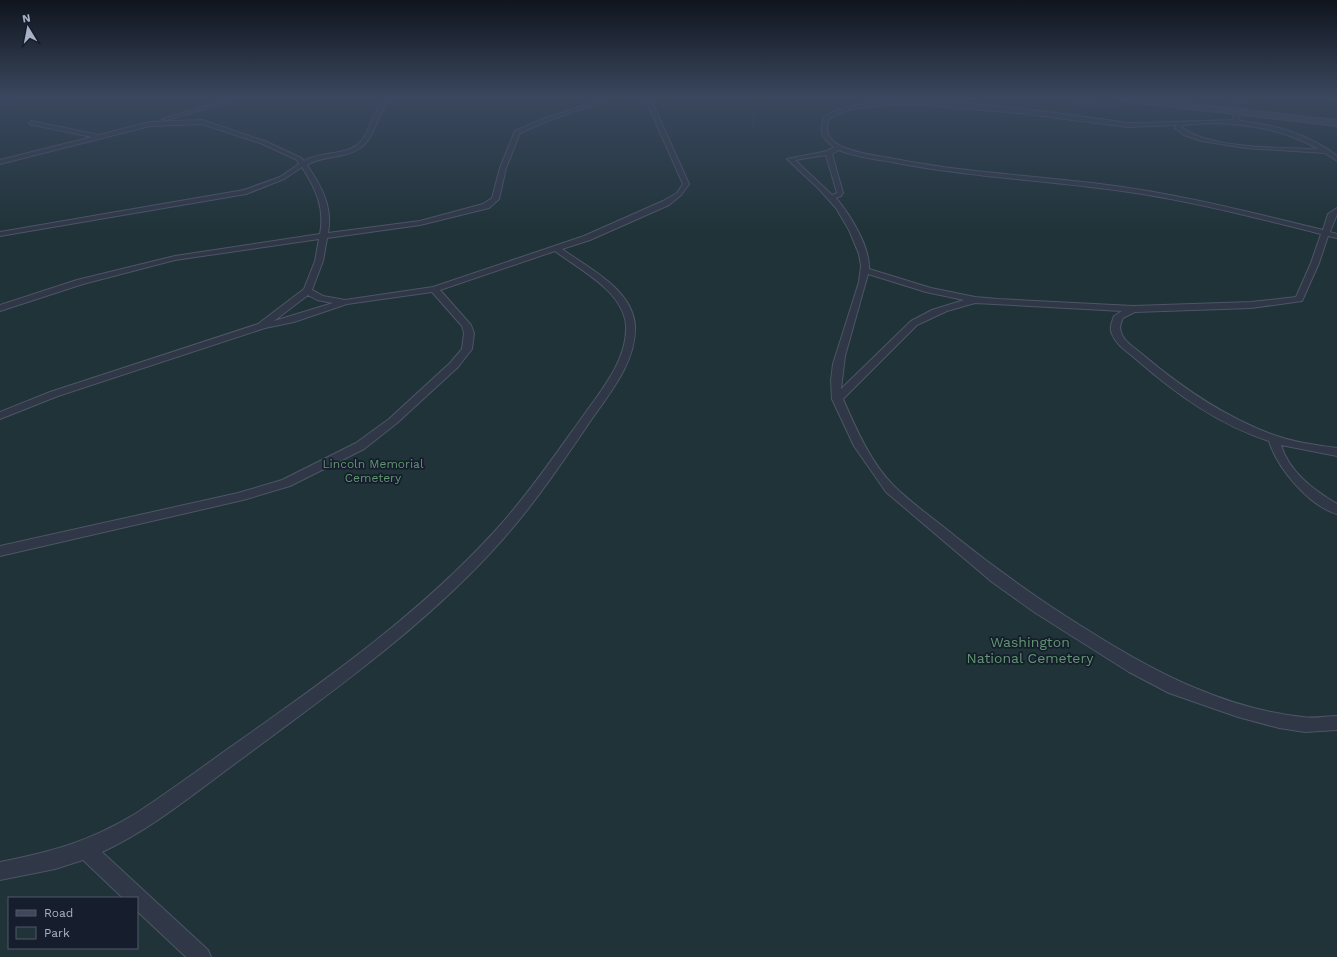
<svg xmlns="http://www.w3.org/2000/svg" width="1337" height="957" font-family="'Work Sans',sans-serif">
	<rect width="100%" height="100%" fill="#1d2637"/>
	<path fill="#1f3338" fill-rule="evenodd" d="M 0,98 L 1090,98 L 1195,112 L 1337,127 L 1337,957 L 0,957 ZM 9,898 L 137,898 L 137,948 L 9,948 Z
		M 1148,98 L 1337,98 L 1337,118 L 1162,100 Z"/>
	<path fill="#2c3d5f" d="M 1082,98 L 1114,102 L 1122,106 C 1110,109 1079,109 1069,102 Z"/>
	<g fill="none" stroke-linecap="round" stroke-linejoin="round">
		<path fill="#2c3d5f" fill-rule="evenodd" d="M 26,98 L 30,98 L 0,105 L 0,103 Z"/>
		<g stroke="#4d5566" stroke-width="2">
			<path id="lane" d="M 234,98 L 241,98 L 167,120 L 162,119 Z
				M 385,98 L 391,98 C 377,113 375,138 360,148 C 344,159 323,155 307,165 C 321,186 333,206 328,233 L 420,221 L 483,204 L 492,198 L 500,168 L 515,131 L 543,119 L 606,98 L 613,98 L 547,121 L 520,133 L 506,168 L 499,199 L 489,208 L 420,225 L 327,238 L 323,261 L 312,290 L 323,296 L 345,300 L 433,287 L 584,236 L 663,201 L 677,193 L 683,184 L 645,98 L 650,98 L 689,184 L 681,195 L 669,205 L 590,240 L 562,249 C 588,268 632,289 635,325 C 637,362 608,395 589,423 C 562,463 535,503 503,539 C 428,624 334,690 244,757 C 198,790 154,828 102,852 L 208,950 L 211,957 L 186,957 L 137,911 L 137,898 L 123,898 L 83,860 L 55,869 L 0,880 L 0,862 C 54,851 88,842 135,814 C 172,790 206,764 242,739 C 330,677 421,612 494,532 C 526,497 553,458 581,419 C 600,392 628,360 626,325 C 623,291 580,270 555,251 L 440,290 L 471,325 L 474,333 L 472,349 L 458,367 L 397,423 L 364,449 L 290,486 L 243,500 L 0,556 L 0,546 L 238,493 L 282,480 L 356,443 L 389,419 L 450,363 L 462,349 L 464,333 L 462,326 L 432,292 L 347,304 L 294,322 L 265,328 L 58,396 L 0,419 L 0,412 L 50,392 L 258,324 L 304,289 L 315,261 L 319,239 L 175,260 L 83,284 L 0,311 L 0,305 L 77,280 L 175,256 L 320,234 C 325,208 316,189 302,167 L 284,179 L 246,194 L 0,236 L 0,232 L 244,190 L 280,177 L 299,164 L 297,160 L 263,144 L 202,124 L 150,126 L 0,164 L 0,160 L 92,137 L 29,124 L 31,121 L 99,135 L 150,122 L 202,120 L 267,142 L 301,158 L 304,161 C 320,151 342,156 357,145 C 372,133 371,111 385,98 ZM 308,295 L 317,300 L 333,303 L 274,321 Z
				M 1249,98 L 1256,98 L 1236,105 L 1240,121 C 1273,124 1310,135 1337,156 L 1337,161 L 1325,153 L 1246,148 L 1202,141 L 1184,135 L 1175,128 L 1176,125 L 1128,127 L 1019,113 L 926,105 L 885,105 L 851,109 L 829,118 C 824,134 829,141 845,148 C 860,154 878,156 895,159 C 960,172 1026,175 1092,183 C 1171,192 1246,211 1323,230 L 1328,214 L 1337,208 L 1337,214 L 1330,232 L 1337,234 L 1337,238 L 1328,236 L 1319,263 L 1302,301 L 1251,308 L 1135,312 L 1123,318 C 1121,322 1119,327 1121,332 C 1123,341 1135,348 1142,354 C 1181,387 1223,416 1271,434 C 1292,442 1315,445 1337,448 L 1337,456 L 1281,445 C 1289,472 1314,490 1337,504 L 1337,514 C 1309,506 1277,468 1269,441 C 1219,425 1176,394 1137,360 C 1128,352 1116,345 1112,334 C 1109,328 1112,322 1114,316 L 1122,311 L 975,303 L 947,311 L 917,325 L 843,399 C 856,429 871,463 894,486 C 913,505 936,520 956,537 C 1001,573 1045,604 1094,634 C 1158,674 1227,709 1303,717 C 1314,719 1326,716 1337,716 L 1337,730 L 1305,732 L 1279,728 L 1238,717 L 1169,693 L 1129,672 L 1034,612 L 992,582 L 886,492 L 854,446 L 832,399 L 831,380 L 833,364 L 859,282 L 861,266 L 859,254 L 849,230 L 836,208 L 818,188 L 787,159 L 827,151 L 834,147 C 821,138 819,132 824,117 C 870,82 1068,115 1128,123 L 1141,123 L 1234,120 L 1230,104 ZM 1208,123 C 1246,123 1285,130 1318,149 C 1283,148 1209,149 1181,127 L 1184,125 ZM 839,150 C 856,157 874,159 892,162 C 957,175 1024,179 1090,187 C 1169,195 1245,215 1321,234 L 1311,263 L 1296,297 L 1251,302 L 1133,306 L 998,299 L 975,297 L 931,288 L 869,269 C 870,246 850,215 836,198 L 841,196 L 843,193 L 832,154 ZM 826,155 L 837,193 L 832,195 L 795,160 ZM 868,274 L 926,292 L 964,300 L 932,310 L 911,321 L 841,389 L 845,356 Z
				M 1322,98 L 1337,98 L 1337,101 Z"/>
		</g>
		<g stroke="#4d5566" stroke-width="2">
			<path id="secondary" d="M 1115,98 L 1142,98 L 1337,120 L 1337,126 L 1120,101 Z"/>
		</g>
		<path stroke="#394f53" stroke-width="1" stroke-dasharray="1.5 1.5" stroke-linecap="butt" d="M 753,128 L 755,98"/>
		<use href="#lane" fill="#303848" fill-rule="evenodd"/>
		<use href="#secondary" fill="#3e475b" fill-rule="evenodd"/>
	</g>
	<linearGradient id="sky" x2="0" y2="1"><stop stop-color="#10151e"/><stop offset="0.42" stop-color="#3a475e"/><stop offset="1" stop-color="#3a475e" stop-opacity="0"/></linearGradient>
	<rect width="1337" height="232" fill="url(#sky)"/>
	<g text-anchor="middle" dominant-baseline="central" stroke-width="3.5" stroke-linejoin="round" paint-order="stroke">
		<g font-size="12" fill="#609770" stroke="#161d2c">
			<text x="373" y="464">Lincoln Memorial<tspan x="373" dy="14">Cemetery</tspan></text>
		</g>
		<g font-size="14" fill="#609770" stroke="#161d2c">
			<text x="1030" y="642">Washington<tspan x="1030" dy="16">National Cemetery</tspan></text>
		</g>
	</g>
	<rect x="8" y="897" width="130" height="52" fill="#161d2c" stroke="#515969"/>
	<rect x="16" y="910" width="20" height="6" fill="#3e475b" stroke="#515969"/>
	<text x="44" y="917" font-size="12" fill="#a9b2c5">Road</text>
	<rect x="16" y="927" width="20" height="12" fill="#1f3338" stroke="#515969"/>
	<text x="44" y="937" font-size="12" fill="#a9b2c5">Park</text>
	<g transform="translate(28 28) rotate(350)" stroke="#161d2c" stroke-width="3" paint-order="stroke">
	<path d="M0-3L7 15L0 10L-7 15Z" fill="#a9b2c5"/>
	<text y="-6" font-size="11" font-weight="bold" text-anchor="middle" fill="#a9b2c5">N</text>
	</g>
</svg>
